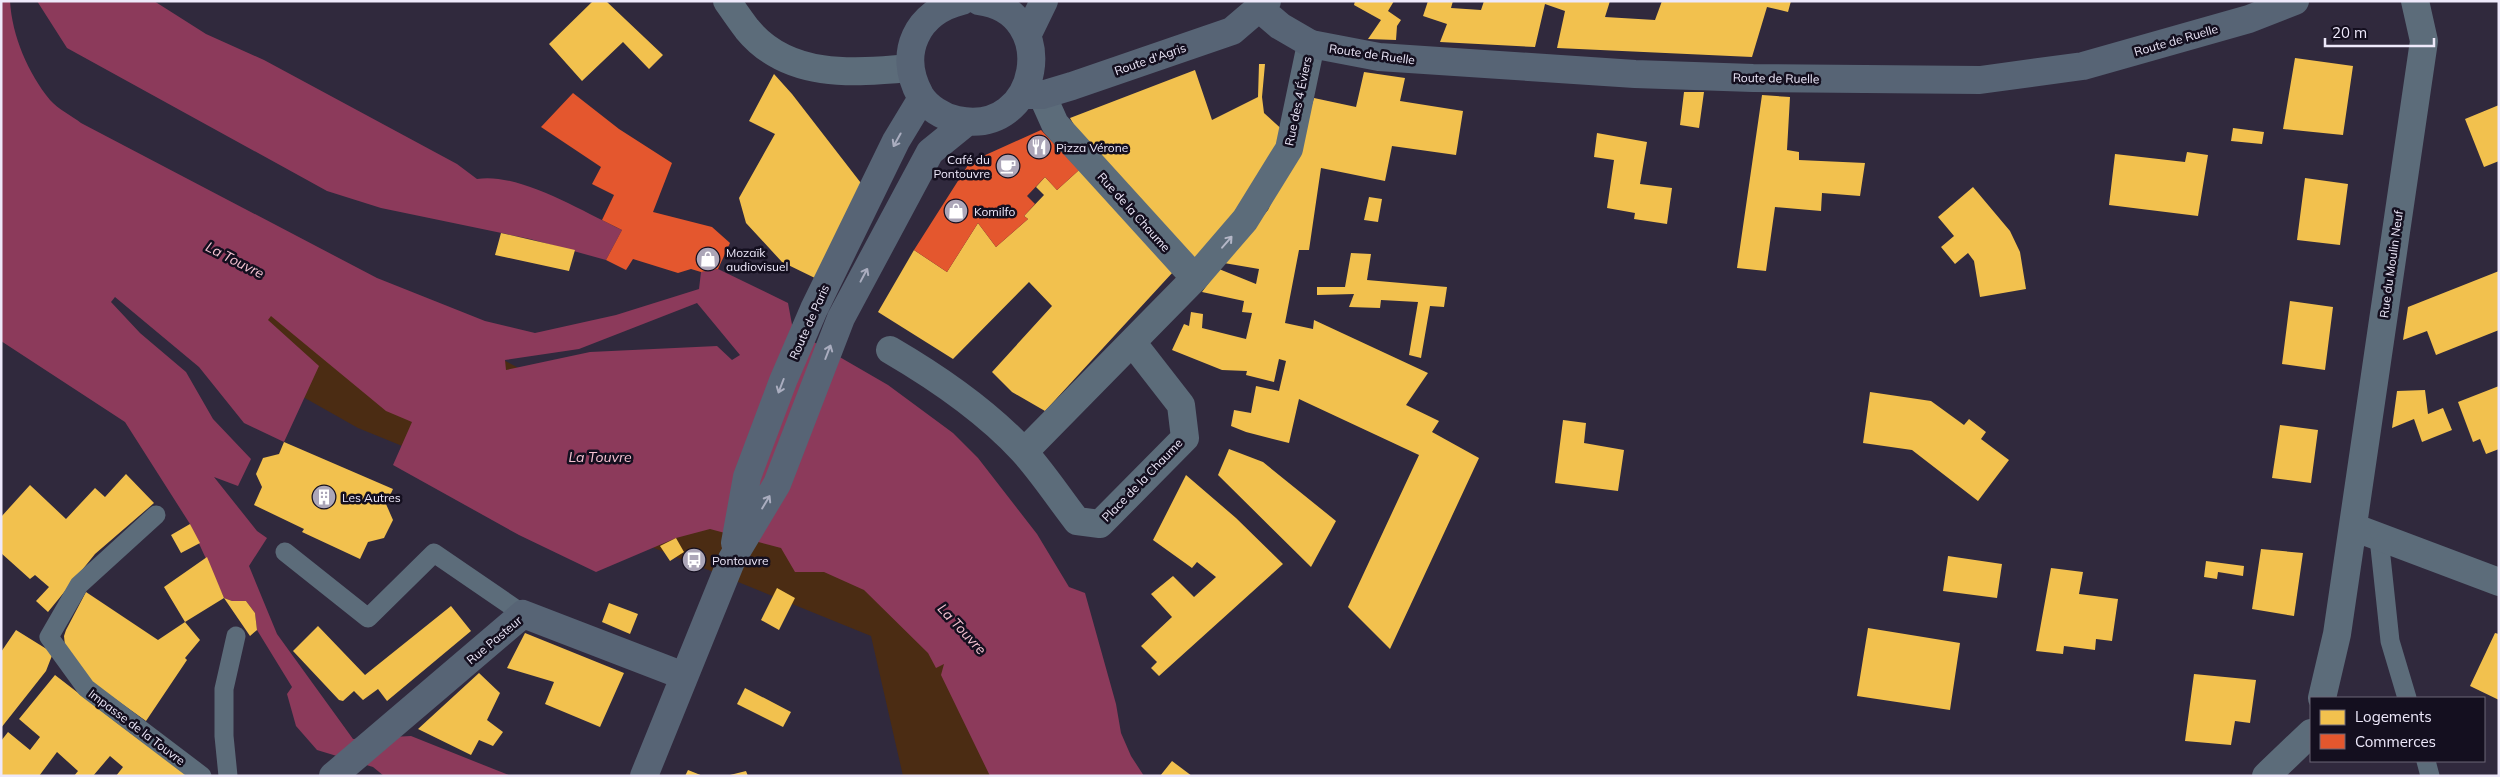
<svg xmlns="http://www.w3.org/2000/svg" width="2500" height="777" font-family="Mulish,sans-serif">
	<rect width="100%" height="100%" fill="#30293d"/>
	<path fill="#4b2c13" d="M 1,25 L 29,114 L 479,346 L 1046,665 L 1131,776 L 903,776 L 871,636 L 358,428 L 1,226 Z"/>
	<path fill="#8c3a5b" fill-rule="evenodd" d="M 1,1 L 10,1 C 12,36 28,73 50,100 C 58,109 72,116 81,123 L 377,278 L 485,321 L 535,333 L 616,315 L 699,289 L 701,272 L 718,269 L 788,303 L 793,330 L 888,385 L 953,433 L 978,458 L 1037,534 L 1069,587 L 1085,593 L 1116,704 L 1121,733 L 1131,756 L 1144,776 L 990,776 L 941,675 L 944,664 L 936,668 L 928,653 L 864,590 L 824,572 L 795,572 L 781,548 L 710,529 L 676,538 L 596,572 L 519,535 L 393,465 L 412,422 L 386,411 L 271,316 L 268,320 L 319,366 L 284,442 L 244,423 L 199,367 L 115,297 L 111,302 L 140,333 L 186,372 L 213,419 L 251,459 L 238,486 L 214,477 L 257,531 L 267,538 L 249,566 L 277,634 L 353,739 L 411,736 L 511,776 L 384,776 L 373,767 L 317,750 L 296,726 L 287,694 L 292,687 L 257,630 L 255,613 L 246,601 L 232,601 L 224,598 L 190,524 L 125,422 L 1,341 ZM 697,303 L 740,355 L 732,360 L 717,346 L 590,352 L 506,370 L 505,360 L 579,349 Z
		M 37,1 L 154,1 L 206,34 L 264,60 L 457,164 L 477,179 C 519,172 583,212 622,230 L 606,260 L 530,239 L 381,208 L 327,191 L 67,48 Z"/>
	<path fill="#f2c14e" d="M 593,1 L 606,1 L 663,55 L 649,69 L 623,42 L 582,81 L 549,44 Z
		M 1355,1 L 1394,1 L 1388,11 L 1401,20 L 1397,26 L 1396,40 L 1368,39 L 1381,20 L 1354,5 Z
		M 1428,1 L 1453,1 L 1451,8 L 1481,10 L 1484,1 L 1610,1 L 1605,17 L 1655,20 L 1662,1 L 1791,1 L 1788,12 L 1767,7 L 1752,57 L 1557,48 L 1565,11 L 1545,4 L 1535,47 L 1440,42 L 1447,24 L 1423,16 Z
		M 2295,58 L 2353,66 L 2343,135 L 2283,129 Z
		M 1259,64 L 1265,64 L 1262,97 L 1264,113 L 1286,133 L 1266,167 L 1198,263 L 1086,146 L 1070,118 L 1195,70 L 1212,120 L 1258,97 Z
		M 1364,72 L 1405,78 L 1400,101 L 1463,111 L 1456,155 L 1392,146 L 1385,181 L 1321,168 L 1309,250 L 1299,250 L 1285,323 L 1313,329 L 1314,320 L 1428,373 L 1406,405 L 1439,421 L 1432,432 L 1479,458 L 1390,649 L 1348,607 L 1419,455 L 1299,399 L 1289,443 L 1246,432 L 1231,426 L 1234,410 L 1251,413 L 1256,386 L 1279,391 L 1286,361 L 1279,359 L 1274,382 L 1246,375 L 1247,371 L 1222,370 L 1172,350 L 1184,324 L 1189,326 L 1191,312 L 1203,314 L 1202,328 L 1246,339 L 1252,313 L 1242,312 L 1244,301 L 1202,292 L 1219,269 L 1256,284 L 1259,269 L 1224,263 L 1268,210 L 1301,140 L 1314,98 L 1356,107 Z
		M 774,74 L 792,94 L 864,187 L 819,280 L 782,262 L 746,223 L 739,198 L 775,134 L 749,121 Z
		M 1684,92 L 1704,92 L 1699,128 L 1680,125 Z
		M 1762,95 L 1790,97 L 1787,150 L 1799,152 L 1799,160 L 1865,163 L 1860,196 L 1822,193 L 1821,211 L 1775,207 L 1766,271 L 1737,268 Z
		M 2499,105 L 2499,161 L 2484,167 L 2465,119 Z
		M 2233,128 L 2264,132 L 2262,144 L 2231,141 Z
		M 1597,133 L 1647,142 L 1640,184 L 1672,188 L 1667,224 L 1634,219 L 1635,213 L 1607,208 L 1614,160 L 1594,157 Z
		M 2187,152 L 2208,155 L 2198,216 L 2109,205 L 2115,154 L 2185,162 Z
		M 1079,170 L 1173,272 L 1045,411 L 1012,392 L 992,372 L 1052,306 L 1029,282 L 953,359 L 878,312 L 914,250 L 947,272 L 978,223 L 996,247 L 1028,219 L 1024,216 L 1044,195 L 1036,187 L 1045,177 L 1057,190 Z
		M 2305,178 L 2348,184 L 2340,245 L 2297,240 Z
		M 1973,187 L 2010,231 L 2020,252 L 2026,289 L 1980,297 L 1974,261 L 1968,253 L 1955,264 L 1941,247 L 1954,236 L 1938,217 Z
		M 1369,197 L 1382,199 L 1378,222 L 1364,220 Z
		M 501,233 L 575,250 L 569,271 L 495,255 Z
		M 1351,253 L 1371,254 L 1367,280 L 1447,287 L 1444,307 L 1430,306 L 1421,358 L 1409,355 L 1418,302 L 1381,300 L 1380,308 L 1349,307 L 1354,294 L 1317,295 L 1317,287 L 1345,287 Z
		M 2499,271 L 2499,330 L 2436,355 L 2427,331 L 2403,340 L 2408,307 Z
		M 2290,301 L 2333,307 L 2325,370 L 2282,364 Z
		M 2499,386 L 2499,449 L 2486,454 L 2480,439 L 2473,442 L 2458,402 Z
		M 2425,390 L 2428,414 L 2443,408 L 2452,430 L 2422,442 L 2414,419 L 2392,428 L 2397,391 Z
		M 1870,392 L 1931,401 L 1964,425 L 1969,419 L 1986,432 L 1981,439 L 2009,460 L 1978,501 L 1912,450 L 1863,443 Z
		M 1563,420 L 1586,423 L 1584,443 L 1624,450 L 1618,491 L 1555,483 Z
		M 2280,425 L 2318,430 L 2311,483 L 2272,478 Z
		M 284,442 L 393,489 L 386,504 L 393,520 L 384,538 L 368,542 L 360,559 L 302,532 L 304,529 L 254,505 L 262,487 L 256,474 L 263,458 L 279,454 Z
		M 1229,449 L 1263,462 L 1336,521 L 1311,567 L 1218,475 Z
		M 126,474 L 154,503 L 95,554 L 48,612 L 36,601 L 49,587 L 35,575 L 30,579 L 1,553 L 1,517 L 30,485 L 66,519 L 95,488 L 105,497 Z
		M 1186,475 L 1236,518 L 1283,564 L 1159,676 L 1151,668 L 1157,662 L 1141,646 L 1172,617 L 1151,594 L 1173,576 L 1194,597 L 1216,577 L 1197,562 L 1192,568 L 1153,540 Z
		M 190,524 L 200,543 L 181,553 L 171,535 Z
		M 676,538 L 684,552 L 670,561 L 660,546 Z
		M 2261,549 L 2303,553 L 2294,616 L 2252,609 Z
		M 1948,556 L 2002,564 L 1997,598 L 1943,591 Z
		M 207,557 L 224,598 L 185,622 L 164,587 Z
		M 2206,561 L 2244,566 L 2243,576 L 2218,572 L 2217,579 L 2204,577 Z
		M 2051,568 L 2083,572 L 2079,594 L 2118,599 L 2112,641 L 2096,639 L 2095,650 L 2064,646 L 2063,654 L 2036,651 Z
		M 777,588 L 795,598 L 779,630 L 761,620 Z
		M 86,592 L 158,640 L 185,622 L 200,640 L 185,658 L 187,660 L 146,721 L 90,681 L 65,646 L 64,636 L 66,630 Z
		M 224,598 L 232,601 L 246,601 L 255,613 L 257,630 L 250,636 Z
		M 609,603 L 638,614 L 630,634 L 602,622 Z
		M 451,606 L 471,631 L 387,701 L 378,689 L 363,700 L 354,691 L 343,701 L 339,700 L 293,651 L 318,626 L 365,675 Z
		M 1868,628 L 1960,643 L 1950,710 L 1857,696 Z
		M 16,630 L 53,653 L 46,671 L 1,728 L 1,652 Z
		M 525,633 L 624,673 L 600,727 L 545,704 L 554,682 L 507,668 Z
		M 2495,633 L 2499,634 L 2499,700 L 2470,686 Z
		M 479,673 L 500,693 L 487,720 L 503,732 L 493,746 L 479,740 L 471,755 L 418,729 Z
		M 2194,674 L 2256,680 L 2250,723 L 2235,721 L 2231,745 L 2185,741 Z
		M 55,675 L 117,723 L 188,776 L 116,776 L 123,767 L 110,756 L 93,776 L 74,776 L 78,771 L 57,752 L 39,776 L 4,776 L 1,774 L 1,741 L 8,732 L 30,750 L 40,737 L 19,719 Z
		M 745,688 L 791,712 L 783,727 L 737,704 Z
		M 1172,761 L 1192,776 L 1160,776 Z
		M 688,770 L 703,776 L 685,776 Z
		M 746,771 L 748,776 L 730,776 L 730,775 Z"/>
	<path fill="#e4572e" d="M 573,93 L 619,129 L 672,163 L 653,212 L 712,227 L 730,243 L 718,269 L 701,272 L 691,269 L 678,273 L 633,259 L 626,270 L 606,260 L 622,230 L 602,220 L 614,195 L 592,184 L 601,167 L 541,127 Z
		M 1041,130 L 1079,170 L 1057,190 L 1045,177 L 1027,196 L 1035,204 L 1024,216 L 1028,219 L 996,247 L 978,223 L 947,272 L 914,250 L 970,162 Z"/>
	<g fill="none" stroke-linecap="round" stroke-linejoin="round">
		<path stroke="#5c6c7a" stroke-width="19" d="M 156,515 L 79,585 L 49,637 L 86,688 L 202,776
			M 2379,538 L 2390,641 L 2407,698
			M 285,552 L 368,618 L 434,553 L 523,614
			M 2426,761 L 2430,776
			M 228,776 L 224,736 L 224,689 L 236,636"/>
		<path stroke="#5c6c7a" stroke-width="28" d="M 727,1 C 734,11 740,20 747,29 C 788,79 853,73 910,68
			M 1042,95 L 1055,124 L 1195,278
			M 890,350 C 938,378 985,410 1023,451 C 1043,473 1059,498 1077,521 L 1100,524 L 1185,438 L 1181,405 L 1132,342
			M 1024,452 L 1195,278 L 1245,220 L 1289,149 L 1311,44
			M 2353,527 L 2499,582
			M 2322,698 L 2337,634 L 2424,41 L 2415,1
			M 2266,776 L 2311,733"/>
		<path stroke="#576475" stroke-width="28" d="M 962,1 C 917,12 897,53 920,95 C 927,107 943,117 957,120 C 1041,138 1061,11 979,1
			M 1259,8 L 1280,26 L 1311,44 L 1379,57 L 1635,74 L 1753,78 L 1980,80 L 2083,66 L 2249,19 L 2295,1
			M 1027,36 L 1044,1
			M 1023,95 L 1042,95 L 1072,86 L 1232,31 L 1267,1
			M 735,543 L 747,477 L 783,381 L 814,309 L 896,141 L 922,98
			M 333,776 L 523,614 L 684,676
			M 644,776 L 732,559 L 777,484 L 841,318 L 930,152 L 967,122"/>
	</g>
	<defs><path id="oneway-shaft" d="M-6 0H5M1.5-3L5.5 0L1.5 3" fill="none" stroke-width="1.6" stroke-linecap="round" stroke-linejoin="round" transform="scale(1.25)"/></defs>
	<g stroke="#aaadbf">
		<use href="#oneway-shaft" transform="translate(897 140) rotate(119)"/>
		<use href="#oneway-shaft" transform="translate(864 275) rotate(-62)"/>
		<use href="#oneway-shaft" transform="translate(828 352) rotate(-69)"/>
		<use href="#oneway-shaft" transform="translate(781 386) rotate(111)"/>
		<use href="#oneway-shaft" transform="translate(766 502) rotate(-59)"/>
	</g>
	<use stroke="#b4b7c7" href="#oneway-shaft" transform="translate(1227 242) rotate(-49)"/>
	<defs>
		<g id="restaurant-disc" transform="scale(1.25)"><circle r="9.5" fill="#aca6b8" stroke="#140f1f"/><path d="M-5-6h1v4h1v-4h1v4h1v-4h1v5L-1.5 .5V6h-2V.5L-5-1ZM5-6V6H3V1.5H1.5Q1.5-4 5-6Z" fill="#fff"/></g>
		<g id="cafe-disc" transform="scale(1.25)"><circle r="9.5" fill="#aca6b8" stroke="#140f1f"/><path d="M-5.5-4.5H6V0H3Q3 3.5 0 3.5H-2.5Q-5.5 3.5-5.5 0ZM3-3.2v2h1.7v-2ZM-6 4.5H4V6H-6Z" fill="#fff"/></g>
		<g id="shop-disc" transform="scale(1.25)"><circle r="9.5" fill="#aca6b8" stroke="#140f1f"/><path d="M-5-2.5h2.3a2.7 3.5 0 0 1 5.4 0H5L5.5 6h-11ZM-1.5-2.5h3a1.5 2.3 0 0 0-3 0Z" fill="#fff"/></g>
		<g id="building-disc" transform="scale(1.25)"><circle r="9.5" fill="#aca6b8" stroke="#140f1f"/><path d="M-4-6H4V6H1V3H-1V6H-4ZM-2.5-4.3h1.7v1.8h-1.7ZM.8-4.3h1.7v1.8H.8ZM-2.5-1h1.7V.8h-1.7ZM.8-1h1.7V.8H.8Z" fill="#fff"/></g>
		<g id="bus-disc" transform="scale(1.25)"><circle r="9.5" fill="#aca6b8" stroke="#140f1f"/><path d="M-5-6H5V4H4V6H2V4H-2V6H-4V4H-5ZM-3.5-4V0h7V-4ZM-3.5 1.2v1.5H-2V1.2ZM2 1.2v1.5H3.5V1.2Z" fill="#fff"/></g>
	</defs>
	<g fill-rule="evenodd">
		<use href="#restaurant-disc" x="1039" y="147"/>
		<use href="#cafe-disc" x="1008" y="166"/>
		<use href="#shop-disc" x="956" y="211"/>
		<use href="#shop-disc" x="708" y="259"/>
		<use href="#building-disc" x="324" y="497"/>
		<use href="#bus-disc" x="694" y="560"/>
	</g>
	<g text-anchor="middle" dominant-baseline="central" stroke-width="5" stroke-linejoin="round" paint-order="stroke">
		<g font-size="12" fill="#eee9fb" stroke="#140f1f">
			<text transform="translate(2176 40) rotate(-16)">Route de Ruelle</text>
			<text transform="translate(1372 54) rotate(8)">Route de Ruelle</text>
			<text transform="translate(1150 59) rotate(-19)">Route d'Agris</text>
			<text transform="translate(1776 78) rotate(1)">Route de Ruelle</text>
			<text transform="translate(1298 101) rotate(-78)">Rue des 4 Éviers</text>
			<text transform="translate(1134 212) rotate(48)">Rue de la Chaume</text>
			<text transform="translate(2391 264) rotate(-82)">Rue du Moulin Neuf</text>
			<text transform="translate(809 322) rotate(-66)">Route de Paris</text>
			<text transform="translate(1142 480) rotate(-46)">Place de la Chaume</text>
			<text transform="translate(494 640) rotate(-40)">Rue Pasteur</text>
			<text transform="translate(137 727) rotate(37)">Impasse de la Touvre</text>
		</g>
		<g font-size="12" fill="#eee9fb" stroke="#140f1f" text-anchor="start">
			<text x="1056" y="147">Pizza Vérone</text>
			<text x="990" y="159" text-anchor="end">Café du<tspan x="990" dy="14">Pontouvre</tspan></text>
			<text x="974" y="211">Komilfo</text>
			<text x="726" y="252">Mozaïk<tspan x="726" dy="14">audiovisuel</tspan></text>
			<text x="342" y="497">Les Autres</text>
			<text x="712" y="560">Pontouvre</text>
		</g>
		<g font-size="14" font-style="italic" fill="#f7c4d3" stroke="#140f1f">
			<text transform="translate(235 260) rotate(27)">La Touvre</text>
			<text x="600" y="457">La Touvre</text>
			<text transform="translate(962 629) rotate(47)">La Touvre</text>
		</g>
	</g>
	<rect width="2500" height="777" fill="none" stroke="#eee9fb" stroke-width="5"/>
	<rect x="2310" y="697" width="175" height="65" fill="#140f1f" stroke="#6b6677"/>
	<rect x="2320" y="710" width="25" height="15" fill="#f2c14e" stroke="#6b6677"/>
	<text x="2355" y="722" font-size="15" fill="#eee9fb">Logements</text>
	<rect x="2320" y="734" width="25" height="15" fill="#e4572e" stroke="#6b6677"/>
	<text x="2355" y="747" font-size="15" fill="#eee9fb">Commerces</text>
	<path d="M2325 38v8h109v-8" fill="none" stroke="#eee9fb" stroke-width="2.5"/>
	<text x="2332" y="38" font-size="15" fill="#eee9fb" stroke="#140f1f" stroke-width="4" paint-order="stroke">20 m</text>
</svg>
